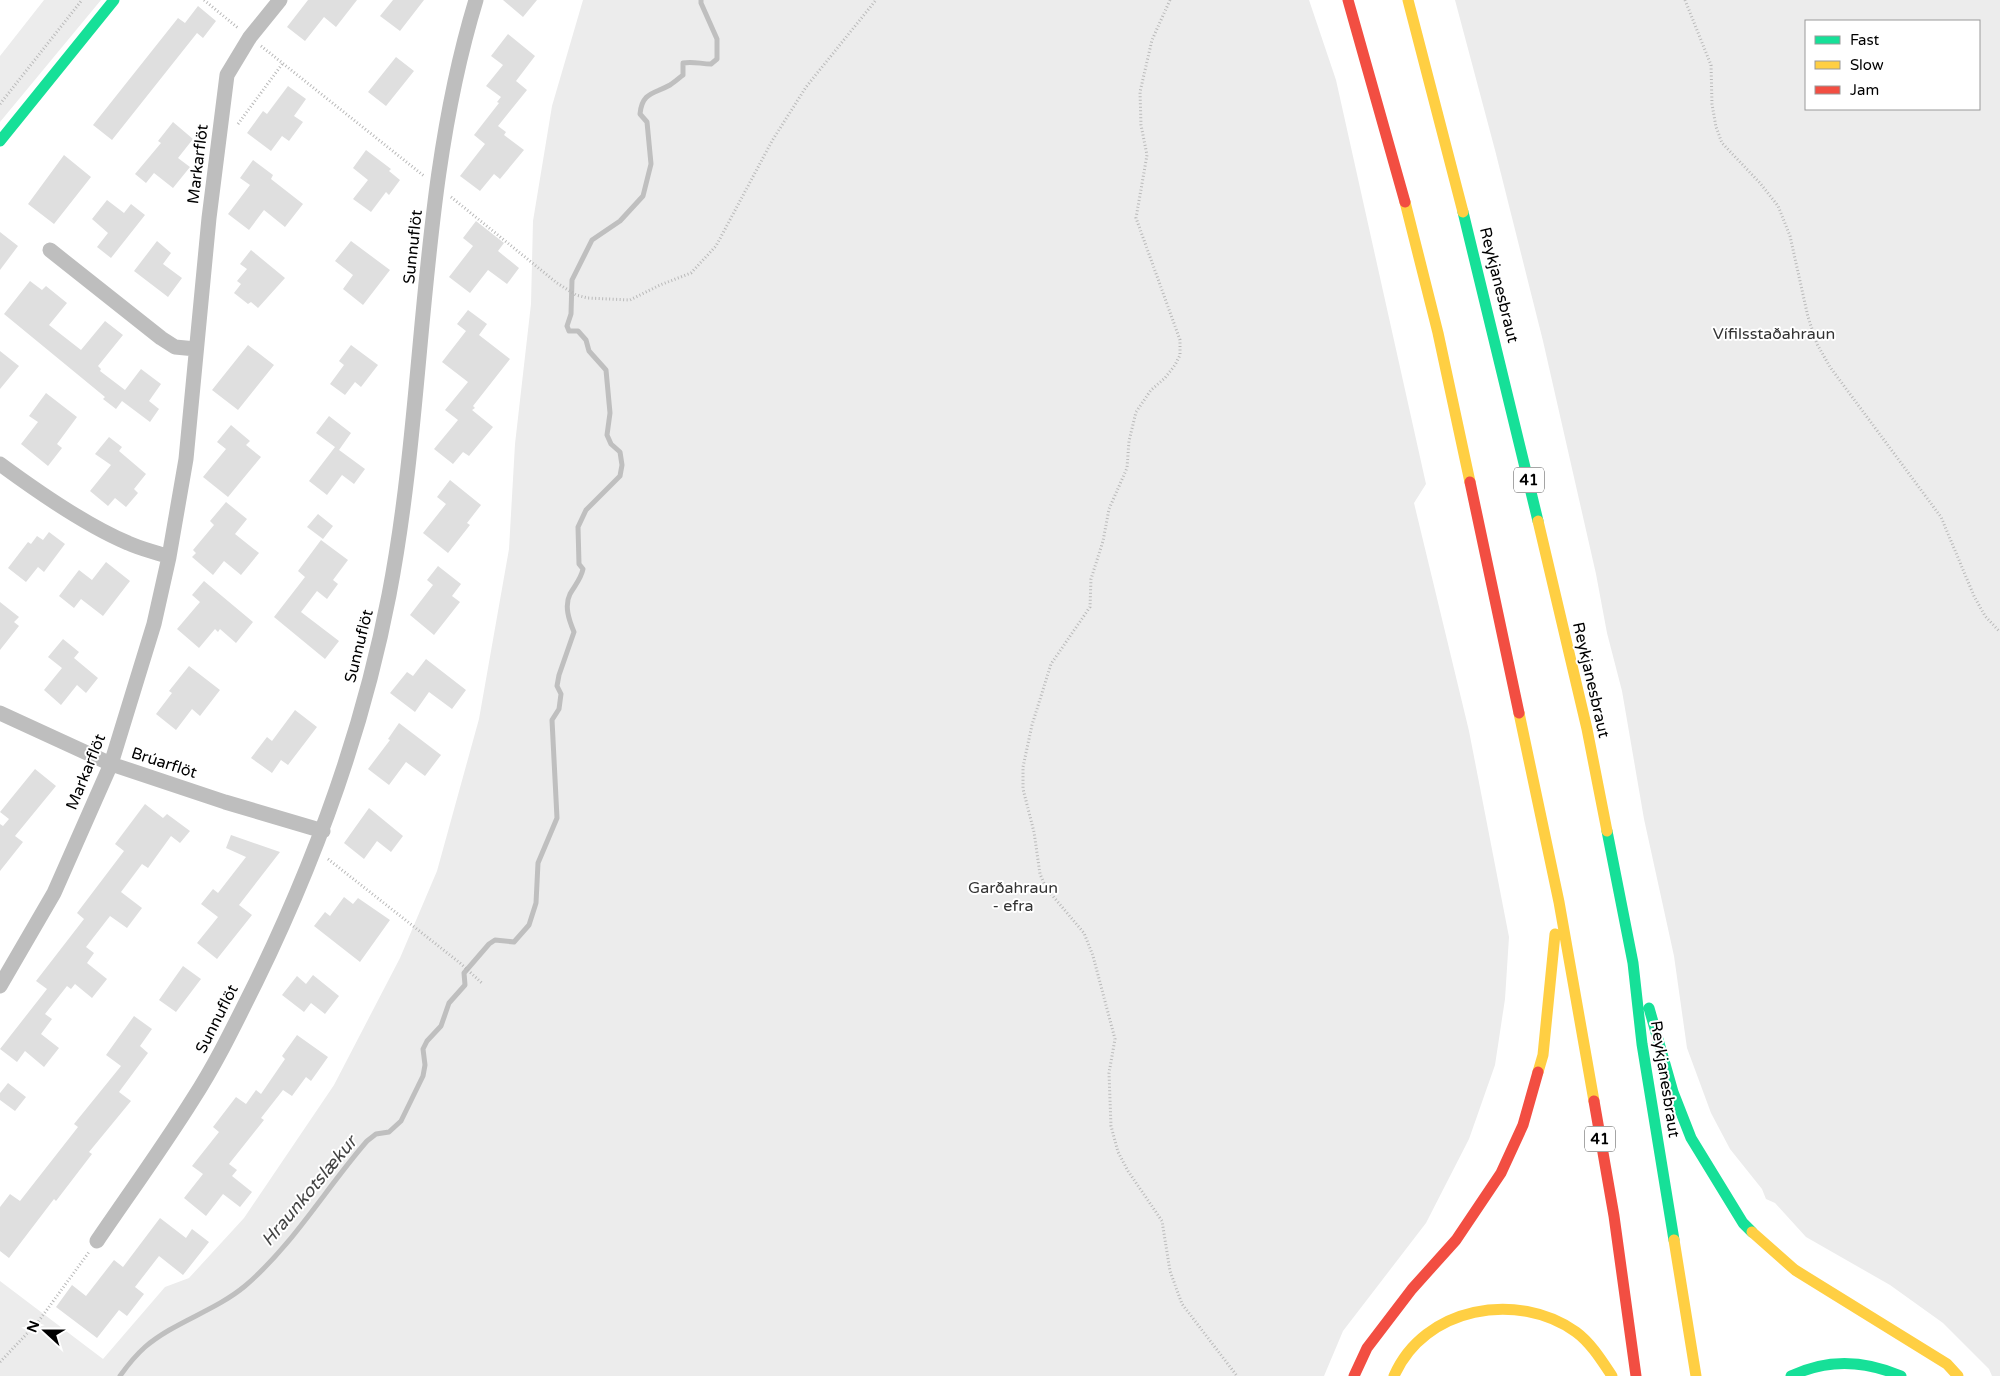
<svg xmlns="http://www.w3.org/2000/svg" width="2000" height="1376" font-family="'Varela Round',sans-serif">
	<rect width="100%" height="100%" fill="#fff"/>
	<path fill="#ececec" fill-rule="evenodd" d="M 44,0 L 101,0 L 0,122 L 0,56 Z
		M 583,0 L 1309,0 L 1336,80 L 1426,484 L 1414,503 L 1469,731 L 1509,937 L 1505,999 L 1495,1065 L 1469,1139 L 1426,1223 L 1343,1331 L 1324,1376 L 0,1376 L 0,1281 L 103,1359 L 165,1287 L 189,1278 L 244,1218 L 334,1085 L 400,958 L 437,871 L 479,719 L 509,549 L 515,444 L 531,304 L 533,221 L 552,106 Z
		M 1455,0 L 2000,0 L 2000,1376 L 1992,1376 L 1989,1369 L 1943,1323 L 1890,1285 L 1806,1237 L 1775,1203 L 1766,1199 L 1762,1189 L 1730,1149 L 1711,1113 L 1687,1048 L 1674,956 L 1644,819 L 1622,691 L 1607,633 L 1596,574 L 1543,341 L 1495,150 ZM 1806,21 L 1979,21 L 1979,109 L 1806,109 Z"/>
	<g fill="none" stroke-linecap="round" stroke-linejoin="round">
		<path stroke="#bfbfbf" stroke-width="5" d="M 120,1376 C 127,1366 135,1356 145,1347 C 174,1322 215,1311 245,1286 C 293,1245 326,1188 367,1141 L 376,1134 L 389,1132 L 401,1121 L 423,1076 L 425,1065 L 423,1049 L 427,1041 L 441,1026 L 449,1003 L 465,985 L 464,973 L 489,944 L 495,940 L 514,942 L 529,925 L 536,903 L 538,863 L 557,818 L 552,720 L 559,709 L 561,694 L 557,686 L 559,675 L 574,632 C 569,620 564,606 570,594 C 575,585 581,579 583,569 L 579,564 L 578,527 L 586,510 L 620,476 L 622,465 L 620,452 L 611,444 L 607,435 L 610,413 L 606,370 L 589,351 L 586,340 L 578,331 L 569,331 L 567,326 L 571,314 L 572,280 L 592,240 L 620,221 L 643,196 L 651,164 L 647,122 L 640,114 C 642,92 654,94 670,85 C 675,82 679,78 683,75 L 683,63 C 693,61 701,64 711,64 L 717,59 L 717,39 L 701,3 L 701,0"/>
	</g>
	<path fill="#dfdfdf" d="M 308,0 L 357,0 L 336,27 L 324,17 L 305,41 L 287,27 Z
		M 393,0 L 424,0 L 400,31 L 380,16 Z
		M 503,0 L 537,0 L 523,17 Z
		M 198,6 L 216,21 L 203,38 L 197,33 L 112,140 L 93,125 L 178,18 L 185,23 Z
		M 508,34 L 535,56 L 516,81 L 527,90 L 498,126 L 506,132 L 504,135 L 524,150 L 500,179 L 494,174 L 480,191 L 460,176 L 485,144 L 474,135 L 499,103 L 497,102 L 501,97 L 486,86 L 503,65 L 491,56 Z
		M 396,57 L 414,71 L 386,106 L 368,92 Z
		M 288,86 L 306,99 L 294,116 L 303,122 L 289,141 L 282,136 L 271,151 L 247,133 L 263,111 L 267,114 Z
		M 173,122 L 193,139 L 178,158 L 190,167 L 173,188 L 154,173 L 146,183 L 135,174 L 161,143 L 158,141 Z
		M 366,150 L 391,169 L 389,171 L 400,180 L 389,195 L 386,192 L 371,212 L 353,199 L 368,180 L 353,168 Z
		M 64,155 L 91,177 L 54,224 L 28,204 Z
		M 253,160 L 273,175 L 271,179 L 303,204 L 285,227 L 264,210 L 249,230 L 228,214 L 250,185 L 240,178 Z
		M 107,200 L 124,213 L 131,204 L 145,215 L 111,258 L 97,247 L 108,233 L 92,219 Z
		M 476,221 L 504,243 L 498,251 L 519,268 L 507,284 L 488,270 L 470,293 L 449,277 L 473,246 L 463,238 Z
		M 0,232 L 18,246 L 0,270 Z
		M 157,241 L 171,253 L 163,264 L 182,278 L 168,297 L 134,271 Z
		M 351,241 L 390,270 L 363,305 L 343,289 L 353,275 L 335,261 Z
		M 251,250 L 285,278 L 258,308 L 251,302 L 248,304 L 234,293 L 241,284 L 237,281 L 247,269 L 240,264 Z
		M 30,281 L 42,290 L 46,286 L 67,303 L 49,325 L 81,350 L 105,321 L 123,335 L 98,366 L 101,369 L 100,371 L 125,390 L 141,369 L 161,384 L 149,401 L 159,409 L 150,422 L 122,401 L 116,409 L 103,399 L 105,397 L 4,314 Z
		M 468,310 L 487,324 L 479,335 L 510,359 L 473,406 L 475,408 L 472,410 L 493,427 L 469,456 L 463,452 L 453,464 L 434,449 L 458,420 L 445,410 L 468,382 L 442,362 L 466,331 L 457,324 Z
		M 248,345 L 274,365 L 238,410 L 212,390 Z
		M 351,345 L 378,365 L 361,387 L 355,382 L 345,395 L 330,384 L 344,365 L 339,361 Z
		M 0,351 L 19,366 L 0,389 Z
		M 46,393 L 77,417 L 57,444 L 62,448 L 48,466 L 21,444 L 38,422 L 29,416 Z
		M 329,416 L 351,433 L 339,450 L 316,433 Z
		M 231,425 L 250,441 L 246,445 L 261,457 L 228,497 L 203,477 L 226,449 L 217,442 Z
		M 109,437 L 122,447 L 119,451 L 146,474 L 134,489 L 138,493 L 126,507 L 115,498 L 108,506 L 90,491 L 111,465 L 95,454 Z
		M 335,447 L 365,469 L 354,484 L 342,475 L 327,495 L 309,481 Z
		M 450,480 L 481,505 L 467,523 L 470,525 L 448,553 L 423,533 L 446,504 L 437,497 Z
		M 226,502 L 247,519 L 235,534 L 259,553 L 241,575 L 224,561 L 213,575 L 192,557 L 196,553 L 193,550 L 214,525 L 210,521 Z
		M 318,514 L 333,526 L 323,539 L 307,527 Z
		M 49,532 L 65,544 L 44,572 L 38,567 L 26,582 L 8,568 L 28,542 L 31,544 L 37,536 L 43,540 Z
		M 321,540 L 348,560 L 333,580 L 338,584 L 327,599 L 317,591 L 301,612 L 339,641 L 325,659 L 274,617 L 305,577 L 298,571 Z
		M 106,562 L 130,581 L 103,616 L 81,599 L 74,608 L 59,596 L 79,570 L 92,580 Z
		M 438,566 L 461,584 L 452,596 L 460,602 L 434,635 L 410,615 L 433,585 L 427,580 Z
		M 204,581 L 253,622 L 236,643 L 220,629 L 218,632 L 215,629 L 199,648 L 177,629 L 200,602 L 192,595 Z
		M 0,602 L 19,617 L 14,622 L 19,626 L 0,650 Z
		M 63,639 L 79,652 L 74,658 L 98,678 L 86,693 L 77,685 L 61,705 L 44,690 L 62,668 L 48,657 Z
		M 426,659 L 466,690 L 452,709 L 429,692 L 415,712 L 390,693 L 407,672 L 413,676 Z
		M 189,666 L 220,690 L 200,716 L 192,709 L 176,730 L 156,714 L 172,693 L 169,691 Z
		M 295,710 L 317,727 L 288,765 L 281,760 L 272,773 L 251,758 L 267,737 L 272,741 Z
		M 399,723 L 441,755 L 425,776 L 406,762 L 389,785 L 368,769 L 390,740 L 388,739 Z
		M 35,769 L 56,786 L 15,836 L 23,842 L 0,871 L 0,824 L 3,826 L 9,819 L 0,812 Z
		M 145,804 L 163,818 L 167,814 L 190,831 L 180,843 L 171,836 L 148,868 L 142,864 L 121,892 L 142,908 L 127,928 L 110,916 L 86,947 L 94,953 L 87,963 L 107,979 L 92,998 L 75,984 L 71,989 L 67,986 L 45,1014 L 52,1019 L 41,1034 L 59,1048 L 44,1067 L 25,1051 L 17,1062 L 0,1049 L 47,989 L 36,981 L 84,919 L 77,913 L 124,851 L 115,844 Z
		M 369,808 L 403,836 L 391,852 L 377,841 L 364,859 L 344,843 Z
		M 231,835 L 280,852 L 239,905 L 252,915 L 217,959 L 197,943 L 218,917 L 201,904 L 213,889 L 218,893 L 246,857 L 226,848 Z
		M 344,897 L 353,904 L 358,898 L 390,920 L 360,962 L 314,926 L 325,912 L 330,916 Z
		M 183,966 L 201,979 L 176,1012 L 159,1000 Z
		M 313,975 L 339,996 L 325,1014 L 311,1003 L 304,1012 L 282,995 L 297,976 L 306,984 Z
		M 134,1016 L 152,1029 L 140,1046 L 148,1053 L 119,1092 L 131,1101 L 89,1152 L 92,1154 L 56,1201 L 54,1199 L 9,1258 L 0,1251 L 0,1207 L 10,1194 L 20,1201 L 78,1127 L 74,1124 L 121,1066 L 106,1055 Z
		M 297,1035 L 328,1057 L 311,1081 L 306,1077 L 292,1096 L 283,1090 L 261,1118 L 264,1120 L 229,1164 L 237,1170 L 232,1176 L 252,1192 L 240,1207 L 223,1194 L 206,1216 L 184,1198 L 203,1174 L 192,1166 L 219,1132 L 213,1127 L 236,1097 L 246,1104 L 256,1090 L 261,1094 L 285,1059 L 282,1056 Z
		M 8,1083 L 26,1097 L 15,1111 L 0,1100 L 0,1093 Z
		M 160,1218 L 186,1238 L 192,1229 L 209,1242 L 183,1275 L 159,1256 L 135,1287 L 144,1294 L 127,1316 L 119,1310 L 97,1338 L 56,1307 L 72,1285 L 86,1296 L 114,1260 L 123,1267 Z"/>
	<g fill="none" stroke-linecap="round" stroke-linejoin="round">
		<path stroke="#b9b9b9" stroke-width="3" stroke-dasharray="1 2.5" stroke-linecap="butt" d="M 204,0 L 238,28
			M 1170,0 L 1152,40 L 1140,92 L 1141,125 L 1147,155 L 1136,218 L 1180,340 L 1180,355 L 1175,365 L 1165,378 L 1151,390 L 1136,412 L 1129,441 L 1127,468 L 1109,509 L 1103,541 L 1091,579 L 1090,607 L 1051,664 L 1032,725 L 1023,767 L 1023,789 L 1034,832 L 1040,874 L 1046,888 L 1084,933 L 1093,956 L 1115,1039 L 1109,1073 L 1111,1126 L 1118,1152 L 1128,1171 L 1162,1221 L 1170,1271 L 1182,1304 L 1237,1376
			M 1685,0 L 1711,65 L 1712,104 L 1716,127 L 1722,143 L 1760,183 L 1778,206 L 1790,236 L 1808,317 L 1817,344 L 1830,367 L 1941,517 L 1974,596 L 1985,616 L 2000,632
			M 261,46 L 424,176
			M 0,104 L 82,0
			M 238,124 L 283,63
			M 451,197 L 557,283 L 576,295 L 588,298 L 630,300 L 660,285 L 691,273 L 716,246 L 772,141 L 806,87 L 876,0
			M 328,859 L 460,963 L 483,984
			M 0,1362 L 38,1322 L 89,1252"/>
		<path stroke="#bebebe" stroke-width="15" d="M 50,250 L 161,338 L 175,347 L 196,349
			M 0,464 C 38,492 85,525 128,543 C 141,549 155,552 169,557
			M 0,713 L 111,764 L 225,802 L 323,831
			M 0,986 L 54,893 L 111,764 L 154,624 L 169,557 L 186,459 L 209,218 L 227,75 L 250,37 L 280,0
			M 97,1241 C 129,1194 163,1147 193,1099 C 217,1062 236,1022 256,982 C 316,859 363,730 389,595 C 427,398 417,193 476,0"/>
		<path stroke="#16e098" stroke-width="11" d="M 0,141 L 114,0
			M 1463,212 L 1538,521
			M 1607,831 L 1633,963 L 1642,1044 L 1674,1240
			M 1649,1008 L 1673,1092 L 1691,1138 L 1743,1223 L 1752,1232
			M 1791,1376 C 1828,1358 1864,1360 1901,1376"/>
		<path stroke="#ffcf43" stroke-width="11" d="M 1408,0 L 1463,212
			M 1405,202 L 1438,333 L 1470,482
			M 1538,521 L 1587,729 L 1607,831
			M 1519,713 L 1559,902 L 1594,1101
			M 1538,1072 L 1543,1055 L 1555,934
			M 1752,1232 L 1795,1270 L 1947,1364 L 1958,1376
			M 1674,1240 L 1696,1376
			M 1394,1376 C 1424,1307 1517,1290 1576,1332 C 1591,1343 1602,1361 1612,1376"/>
		<path stroke="#f24e42" stroke-width="11" d="M 1348,0 L 1405,202
			M 1470,482 L 1519,713
			M 1594,1101 L 1614,1216 L 1636,1376
			M 1354,1376 L 1367,1348 L 1412,1289 L 1456,1240 L 1501,1173 L 1523,1125 L 1538,1072"/>
	</g>
	<g text-anchor="middle" dominant-baseline="central" stroke-width="4" stroke-linejoin="round" paint-order="stroke">
		<g fill="#fff" stroke="#4c4c4c" stroke-width="1">
			<rect x="1514" y="467.5" width="30" height="25" rx="4"/>
			<rect x="1585" y="1126.5" width="30" height="25" rx="4"/>
		</g>
		<g font-size="15" font-weight="bold" fill="#000">
			<text x="1529" y="480">41</text>
			<text x="1600" y="1139">41</text>
		</g>
		<g font-size="16" fill="#000" stroke="#fff">
			<text transform="translate(198 164) rotate(-83)">Markarflöt</text>
			<text transform="translate(413 247) rotate(-84)">Sunnuflöt</text>
			<text transform="translate(1499 285) rotate(76)">Reykjanesbraut</text>
			<text transform="translate(359 646) rotate(-76)">Sunnuflöt</text>
			<text transform="translate(1591 680) rotate(77)">Reykjanesbraut</text>
			<text transform="translate(164 763) rotate(18)">Brúarflöt</text>
			<text transform="translate(86 772) rotate(-68)">Markarflöt</text>
			<text transform="translate(217 1019) rotate(-63)">Sunnuflöt</text>
			<text transform="translate(1665 1079) rotate(81)">Reykjanesbraut</text>
		</g>
		<g font-size="16" fill="#333" stroke="#fff">
			<text x="1774" y="334">Vífilsstaðahraun</text>
			<text x="1013" y="888">Garðahraun<tspan x="1013" dy="18">- efra</tspan></text>
		</g>
		<g font-size="18" font-style="italic" fill="#444" stroke="#fff">
			<text transform="translate(309 1191) rotate(-50)">Hraunkotslækur</text>
		</g>
	</g>
	<rect x="1805" y="20" width="175" height="90" fill="#ffffff" stroke="#999999"/>
	<rect x="1815" y="36" width="25" height="8" fill="#16e098" stroke="#999999"/>
	<text x="1850" y="45" font-size="15" fill="#000000">Fast</text>
	<rect x="1815" y="61" width="25" height="8" fill="#ffcf43" stroke="#999999"/>
	<text x="1850" y="70" font-size="15" fill="#000000">Slow</text>
	<rect x="1815" y="86" width="25" height="8" fill="#f24e42" stroke="#999999"/>
	<text x="1850" y="95" font-size="15" fill="#000000">Jam</text>
	<g transform="translate(45 1331) rotate(291)" stroke="#ffffff" stroke-width="4" paint-order="stroke">
	<path d="M0-4L9 19L0 12L-9 19Z" fill="#000000"/>
	<text y="-8" font-size="14" font-weight="bold" text-anchor="middle" fill="#000000">N</text>
	</g>
</svg>
